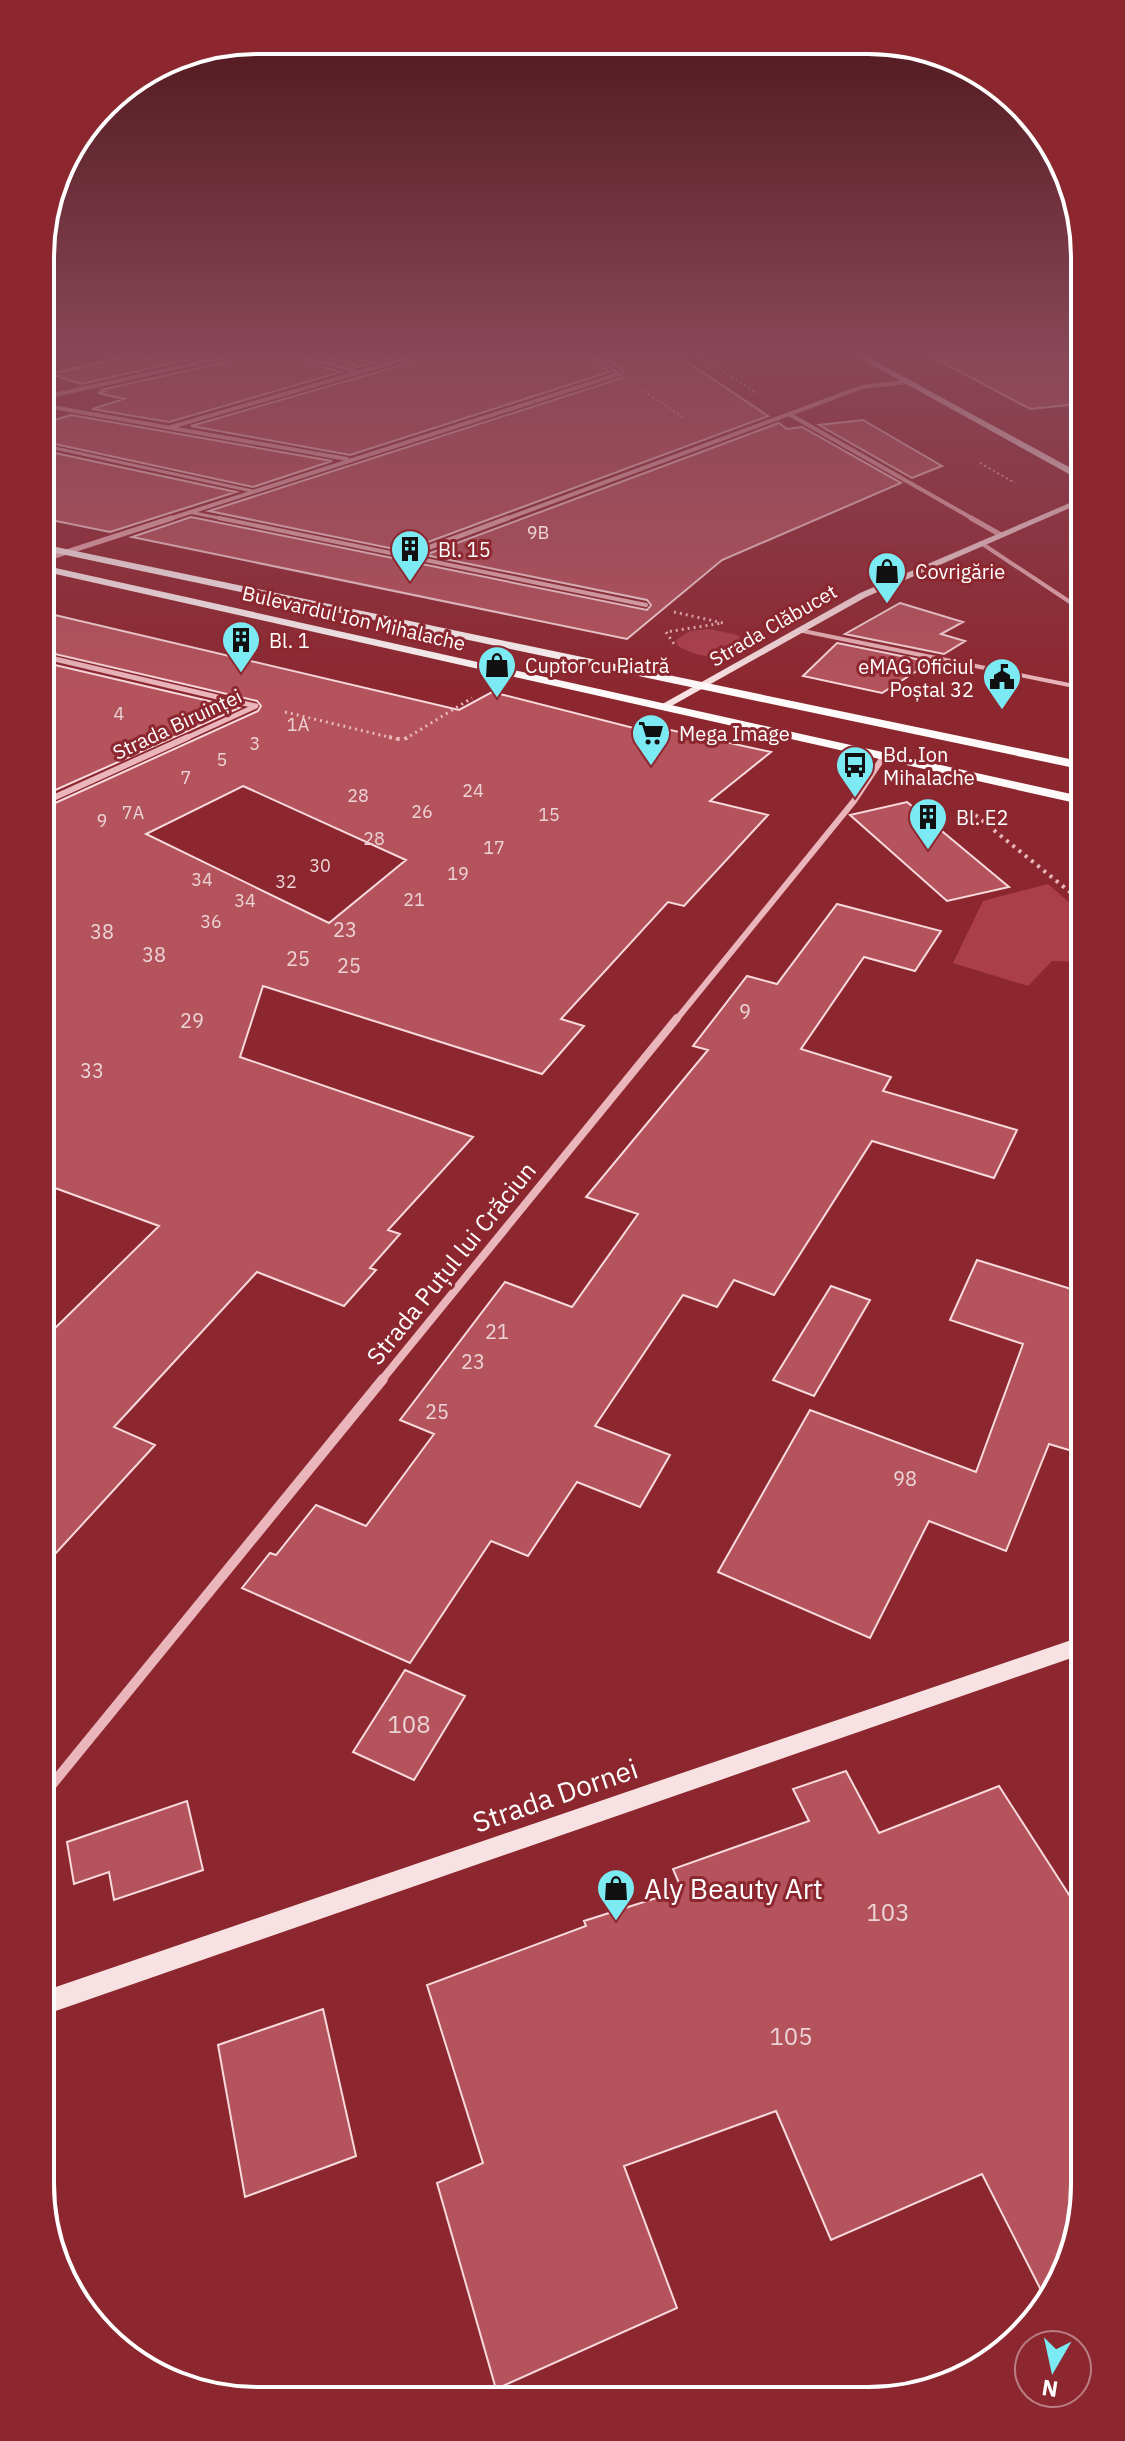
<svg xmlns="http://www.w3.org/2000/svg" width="1125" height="2441" font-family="'IBM Plex Sans',sans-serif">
	<rect width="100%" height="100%" fill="#8c272f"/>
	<path fill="#aa3f4a" d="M 709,629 L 738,635 L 744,645 C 729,664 696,657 678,646 L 676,640 L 690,631 Z
		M 1048,884 L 1080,912 L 1080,962 L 1052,961 L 1028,986 L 953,963 L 983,901 Z"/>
	<path fill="#b4535c" stroke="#f8dadd" stroke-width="2" fill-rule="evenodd" d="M 194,349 L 237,349 L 81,384 L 50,374 L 132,355 L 147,360 Z
		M 265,349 L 341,372 L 169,422 L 92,409 L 124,399 L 98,393 L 105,391 L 101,390 L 261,354 Z
		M 296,349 L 421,349 L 359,367 Z
		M 444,349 L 581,349 L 609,372 L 350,455 L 191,426 L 440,354 Z
		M 593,349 L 668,349 L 768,416 L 404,551 L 209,511 L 622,378 L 623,371 Z
		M 918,349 L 1078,349 L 1078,404 L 1030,409 Z
		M 71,415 L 332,461 L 253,487 L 41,441 L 41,424 Z
		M 863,420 L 942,466 L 912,478 L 819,425 Z
		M 779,423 L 787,429 L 802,427 L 901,483 L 722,560 L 627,639 L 132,537 L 191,517 L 647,610 L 651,605 L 647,600 L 425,555 Z
		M 41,450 L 236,492 L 110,532 L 41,518 Z
		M 900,603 L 963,622 L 941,634 L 965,641 L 944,654 L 845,634 Z
		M 42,612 L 459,710 L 492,692 L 657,734 L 666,729 L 771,752 L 710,801 L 768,815 L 684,906 L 668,902 L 561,1019 L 584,1026 L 542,1074 L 263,986 L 240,1057 L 473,1137 L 388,1230 L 400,1234 L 370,1268 L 376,1270 L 344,1306 L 257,1272 L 114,1427 L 155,1445 L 45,1565 L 44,1339 L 159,1226 L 44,1184 L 42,809 L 258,711 L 261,706 L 257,701 L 42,651 ZM 243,786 L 406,860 L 329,923 L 146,834 Z
		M 837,643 L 931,662 L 882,693 L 803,676 Z
		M 42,662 L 239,708 L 42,796 Z
		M 907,802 L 1009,887 L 947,901 L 850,815 Z
		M 837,904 L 941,931 L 915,971 L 864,957 L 801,1049 L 891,1077 L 883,1091 L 1017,1130 L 994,1178 L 872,1141 L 774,1295 L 734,1280 L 717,1307 L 683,1295 L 595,1426 L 670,1455 L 640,1507 L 577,1482 L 528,1556 L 491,1541 L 410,1663 L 242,1588 L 270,1553 L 276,1555 L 316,1505 L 366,1526 L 434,1434 L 400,1420 L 505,1282 L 572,1307 L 638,1214 L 586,1197 L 708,1050 L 693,1046 L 747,976 L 777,984 Z
		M 977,1260 L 1081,1292 L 1082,1454 L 1049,1444 L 1006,1551 L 929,1521 L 870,1638 L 718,1572 L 810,1410 L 976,1472 L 1023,1344 L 950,1320 Z
		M 831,1286 L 870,1300 L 814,1396 L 773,1380 Z
		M 405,1670 L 465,1696 L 414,1780 L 353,1752 Z
		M 846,1771 L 879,1833 L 999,1786 L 1084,1918 L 1084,2198 L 1046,2300 L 982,2174 L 831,2240 L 776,2111 L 624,2166 L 677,2308 L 496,2389 L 437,2183 L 483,2163 L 427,1985 L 586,1926 L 584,1921 L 682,1890 L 673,1869 L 809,1821 L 793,1789 Z
		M 187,1801 L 203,1870 L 114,1900 L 109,1872 L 74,1884 L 67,1842 Z
		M 323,2009 L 356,2156 L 245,2197 L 218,2045 Z"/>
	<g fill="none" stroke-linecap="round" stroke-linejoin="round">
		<path stroke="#eab6bb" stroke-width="2" stroke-dasharray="2 3" stroke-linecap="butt" d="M 690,349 L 758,394
			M 644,391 L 685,419
			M 980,463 L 1015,483"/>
		<path stroke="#eab6bb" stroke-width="3" stroke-dasharray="2 4" stroke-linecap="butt" d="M 674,612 L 723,623 L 666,632 L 676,647
			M 285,712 L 397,739
			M 405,739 L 472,698"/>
		<path stroke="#eab6bb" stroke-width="4" stroke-dasharray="3 5" stroke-linecap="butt" d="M 389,737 L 403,740 L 408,737
			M 969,810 L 1080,900"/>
		<path stroke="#eab6bb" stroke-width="3" d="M 585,349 L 619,374
			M 41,445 L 252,491
			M 189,512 L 229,520"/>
		<path stroke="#eab6bb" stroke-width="4" d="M 219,518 L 646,605
			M 981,543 L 1079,608
			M 798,630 L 1079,687"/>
		<path stroke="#eab6bb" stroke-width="4" d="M 278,349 L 358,372
			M 41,350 L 46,349
			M 41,398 L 260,349
			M 41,405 L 347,459
			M 789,414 L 975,520
			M 171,427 L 439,349
			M 166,520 L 619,374
			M 503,520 L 862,387 L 907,382"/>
		<path stroke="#eab6bb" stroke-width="5" d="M 971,518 L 1001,535
			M 406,556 L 508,518
			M 42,560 L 172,518
			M 42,656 L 256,706 L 184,739"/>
		<path stroke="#eab6bb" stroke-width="6" d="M 42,803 L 188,737
			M 676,1020 L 854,801 L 884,756"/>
		<path stroke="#eab6bb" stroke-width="8" d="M 381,1381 L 677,1018"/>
		<path stroke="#eab6bb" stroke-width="10" d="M 46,1792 L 383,1379"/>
		<path fill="#f8e1e2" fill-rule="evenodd" d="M 1079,499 L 1079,504 L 866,597 L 666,709 L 657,707 L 860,593 Z
			M 1083,1636 L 1083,1654 L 47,2014 L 47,1990 Z"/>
		<path fill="#fefafa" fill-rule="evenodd" d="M 843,349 L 853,349 L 1078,472 L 1078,479 Z
			M 42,544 L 1079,761 L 1079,769 L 42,550 Z
			M 42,565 L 1080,796 L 1080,804 L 42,571 Z"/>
	</g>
	<linearGradient id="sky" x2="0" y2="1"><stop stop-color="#4d151a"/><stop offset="0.51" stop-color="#884758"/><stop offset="1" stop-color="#884758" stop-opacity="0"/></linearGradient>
	<rect width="1125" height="691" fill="url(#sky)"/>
	<defs>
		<g id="building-pin" transform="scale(2)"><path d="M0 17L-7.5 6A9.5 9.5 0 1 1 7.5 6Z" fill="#7ceaf2" stroke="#8c272f"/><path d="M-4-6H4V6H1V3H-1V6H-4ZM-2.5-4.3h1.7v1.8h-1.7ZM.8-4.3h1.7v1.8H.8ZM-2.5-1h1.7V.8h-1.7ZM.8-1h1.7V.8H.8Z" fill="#111"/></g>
		<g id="shop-pin" transform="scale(2)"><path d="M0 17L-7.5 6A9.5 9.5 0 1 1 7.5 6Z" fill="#7ceaf2" stroke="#8c272f"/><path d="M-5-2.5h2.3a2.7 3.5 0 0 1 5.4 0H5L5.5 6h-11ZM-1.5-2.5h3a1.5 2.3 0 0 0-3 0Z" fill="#111"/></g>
		<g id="civic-pin" transform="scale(2)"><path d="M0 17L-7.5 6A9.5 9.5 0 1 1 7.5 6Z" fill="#7ceaf2" stroke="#8c272f"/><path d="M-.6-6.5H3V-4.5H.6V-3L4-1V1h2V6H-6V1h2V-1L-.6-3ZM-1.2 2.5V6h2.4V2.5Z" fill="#111"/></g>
		<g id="supermarket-pin" transform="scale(2)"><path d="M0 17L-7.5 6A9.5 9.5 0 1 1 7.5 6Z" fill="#7ceaf2" stroke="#8c272f"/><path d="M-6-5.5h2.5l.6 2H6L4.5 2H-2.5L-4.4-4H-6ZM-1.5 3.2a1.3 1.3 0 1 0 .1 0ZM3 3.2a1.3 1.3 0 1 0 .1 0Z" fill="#111"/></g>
		<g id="bus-pin" transform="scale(2)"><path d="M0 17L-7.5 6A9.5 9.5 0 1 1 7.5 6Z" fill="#7ceaf2" stroke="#8c272f"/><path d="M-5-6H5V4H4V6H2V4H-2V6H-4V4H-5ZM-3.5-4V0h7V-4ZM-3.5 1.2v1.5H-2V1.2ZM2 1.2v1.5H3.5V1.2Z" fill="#111"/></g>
	</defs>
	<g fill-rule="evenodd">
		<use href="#building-pin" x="410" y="549"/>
		<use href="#shop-pin" x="887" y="571"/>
		<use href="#building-pin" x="241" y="640"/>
		<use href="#shop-pin" x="497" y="665"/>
		<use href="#civic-pin" x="1002" y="677"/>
		<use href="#supermarket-pin" x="651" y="733"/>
		<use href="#bus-pin" x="855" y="765"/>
		<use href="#building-pin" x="928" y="817"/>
		<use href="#shop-pin" x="616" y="1888"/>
	</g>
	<g text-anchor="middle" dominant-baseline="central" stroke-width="6" stroke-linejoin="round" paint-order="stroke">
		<g font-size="18" fill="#ecd4d6">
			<text x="538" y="532">9B</text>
			<text x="119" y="713">4</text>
			<text x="298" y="724">1A</text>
			<text x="255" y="743">3</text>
			<text x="222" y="759">5</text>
			<text x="186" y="777">7</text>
			<text x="473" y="790">24</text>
			<text x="358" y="795">28</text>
			<text x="422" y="811">26</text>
			<text x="133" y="812">7A</text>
			<text x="549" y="814">15</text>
			<text x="102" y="820">9</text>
			<text x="374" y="838">28</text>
			<text x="494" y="847">17</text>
			<text x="320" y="865">30</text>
			<text x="458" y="873">19</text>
			<text x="202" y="879">34</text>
			<text x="286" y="881">32</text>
			<text x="414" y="899">21</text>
			<text x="245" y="900">34</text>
			<text x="211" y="921">36</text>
		</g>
		<g font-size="20" fill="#fff" stroke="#8c272f" text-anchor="start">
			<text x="438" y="549">Bl. 15</text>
			<text x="915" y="571">Covrigărie</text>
			<text x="269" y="640">Bl. 1</text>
			<text x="525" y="665">Cuptor cu Piatră</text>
			<text x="974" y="666" text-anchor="end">eMAG Oficiul<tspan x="974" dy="23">Poștal 32</tspan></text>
			<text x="679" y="733">Mega Image</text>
			<text x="883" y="754">Bd. Ion<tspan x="883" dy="23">Mihalache</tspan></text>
			<text x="956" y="817">Bl. E2</text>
		</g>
		<g font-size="20" fill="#fff" stroke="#8c272f">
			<text transform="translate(354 618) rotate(13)">Bulevardul Ion Mihalache</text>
			<text transform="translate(773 625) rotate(-30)">Strada Clăbucet</text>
			<text transform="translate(177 724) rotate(-25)">Strada Biruinței</text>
		</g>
		<g font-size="20" fill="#ecd4d6">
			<text x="345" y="929">23</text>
			<text x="102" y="931">38</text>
			<text x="154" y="954">38</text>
			<text x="298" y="958">25</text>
			<text x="349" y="965">25</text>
			<text x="745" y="1011">9</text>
			<text x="192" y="1020">29</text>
			<text x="92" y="1070">33</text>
			<text x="497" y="1331">21</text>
			<text x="473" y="1361">23</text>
			<text x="437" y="1411">25</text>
			<text x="905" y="1478">98</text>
		</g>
		<g font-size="24" fill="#fff" stroke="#8c272f">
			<text transform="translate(451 1263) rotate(-51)">Strada Puțul lui Crăciun</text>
		</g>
		<g font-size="24" fill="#ecd4d6">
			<text x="409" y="1724">108</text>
			<text x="888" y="1912">103</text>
			<text x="791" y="2036">105</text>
		</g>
		<g font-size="28" fill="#fff" stroke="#8c272f">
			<text transform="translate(555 1795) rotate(-19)">Strada Dornei</text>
		</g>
		<g font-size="28" fill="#fff" stroke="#8c272f" text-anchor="start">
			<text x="644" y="1888">Aly Beauty Art</text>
		</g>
	</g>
	<path d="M0 0H1125V2441H0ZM257 54H868A203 203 0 0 1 1071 257V2184A203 203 0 0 1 868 2387H257A203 203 0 0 1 54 2184V257A203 203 0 0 1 257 54Z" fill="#8c272f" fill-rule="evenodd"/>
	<path fill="none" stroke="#fff" stroke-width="4" d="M257 54H868A203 203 0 0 1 1071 257V2184A203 203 0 0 1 868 2387H257A203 203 0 0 1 54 2184V257A203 203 0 0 1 257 54Z"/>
	<g transform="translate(1053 2369) rotate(189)"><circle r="38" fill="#8c272f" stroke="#ba7d82" stroke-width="2"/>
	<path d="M0-6L14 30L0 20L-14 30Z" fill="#7ceaf2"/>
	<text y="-12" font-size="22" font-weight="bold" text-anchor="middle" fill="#ffffff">N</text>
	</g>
</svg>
